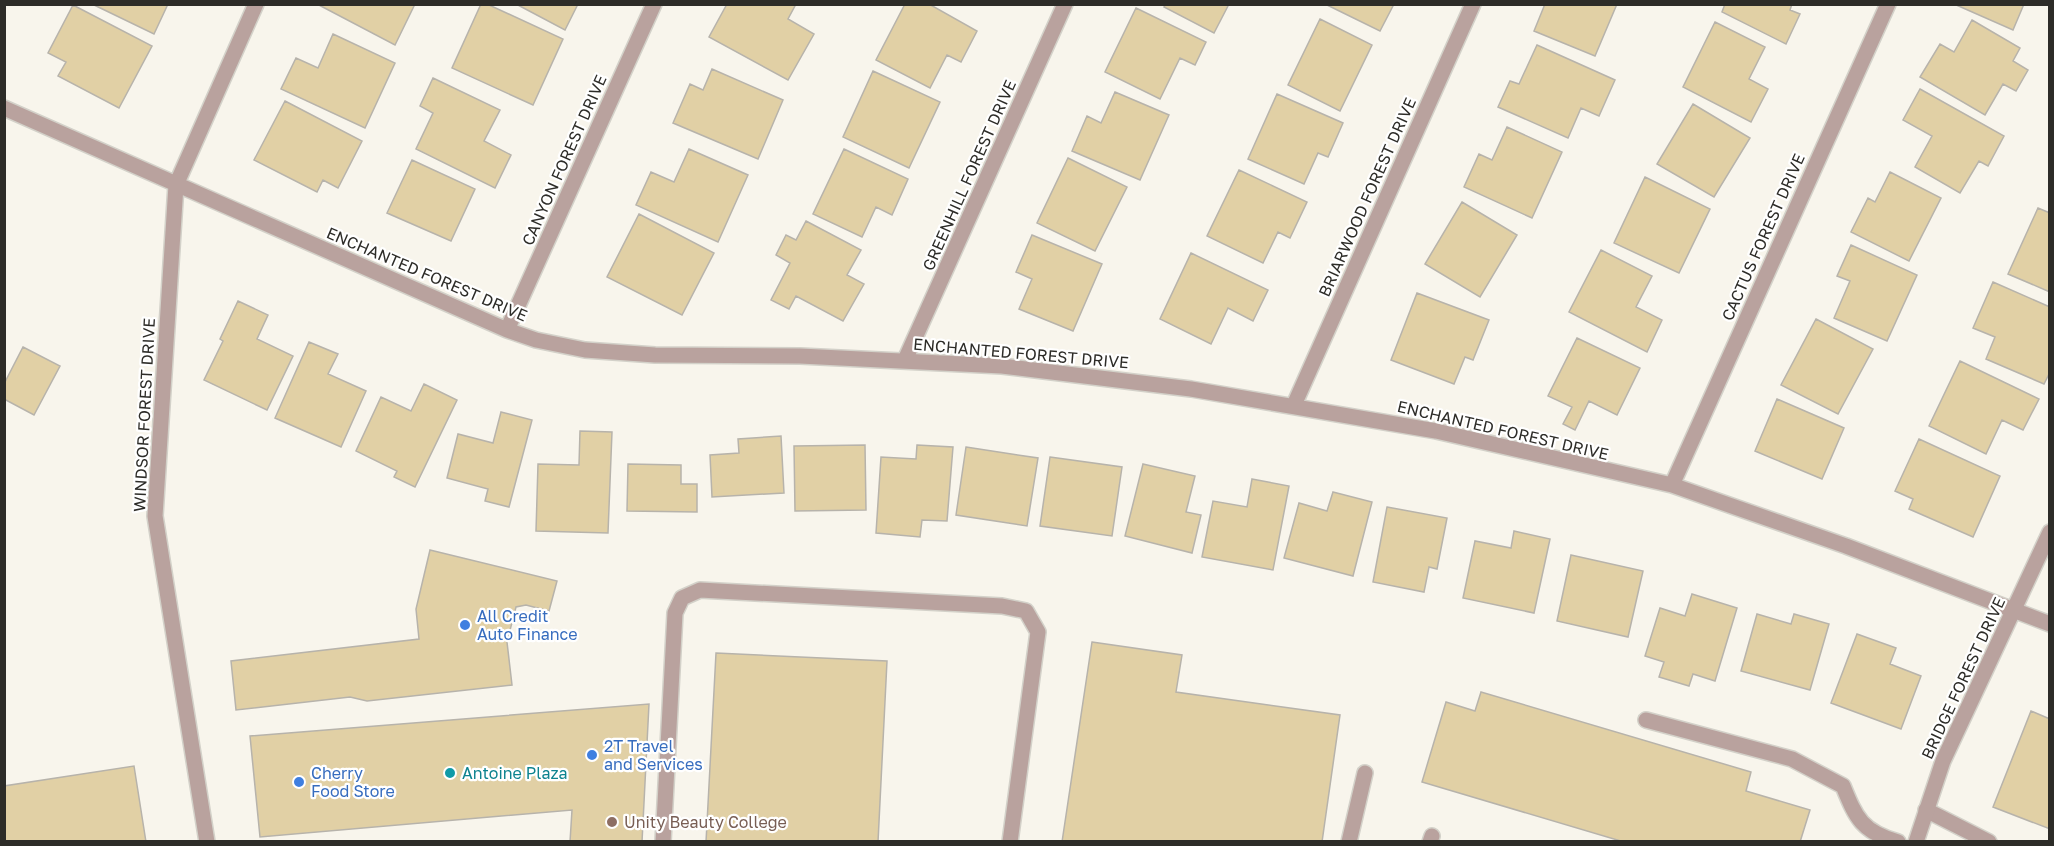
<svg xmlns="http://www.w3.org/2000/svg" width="2054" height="846" font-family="'Golos Text',sans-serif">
	<rect width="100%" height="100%" fill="#f8f5ec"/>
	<path fill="#e1d0a5" stroke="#b7b3ab" stroke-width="1.5" d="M 92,4 L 168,4 L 154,34 Z
		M 317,4 L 415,4 L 395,45 Z
		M 481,4 L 487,4 L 563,39 L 533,105 L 452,68 Z
		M 516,4 L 578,4 L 565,30 Z
		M 727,4 L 796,4 L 788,19 L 814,34 L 788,80 L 709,37 Z
		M 905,4 L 929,4 L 977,31 L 961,62 L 947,55 L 930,88 L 876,60 Z
		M 1166,4 L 1229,4 L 1214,33 L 1164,7 Z
		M 1325,4 L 1394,4 L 1380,31 Z
		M 1545,4 L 1617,4 L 1595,56 L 1534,31 Z
		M 1725,4 L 1792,4 L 1790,10 L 1800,14 L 1786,44 L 1722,12 Z
		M 1954,4 L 2024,4 L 2013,30 Z
		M 73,5 L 152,46 L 119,108 L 58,76 L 66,62 L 48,53 Z
		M 1136,8 L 1206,42 L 1195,65 L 1180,58 L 1160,99 L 1105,72 Z
		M 1320,19 L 1372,45 L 1340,111 L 1288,85 Z
		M 1972,20 L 2020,48 L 2013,61 L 2028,70 L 2016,91 L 2003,84 L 1985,115 L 1920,77 L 1940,44 L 1954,52 Z
		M 1715,22 L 1765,47 L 1749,79 L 1768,89 L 1751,122 L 1683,87 Z
		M 333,34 L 395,63 L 365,128 L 281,89 L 296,58 L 318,68 Z
		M 1537,45 L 1615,80 L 1599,116 L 1581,108 L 1568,138 L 1498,107 L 1510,81 L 1519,84 Z
		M 712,69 L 783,100 L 758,159 L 673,123 L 690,84 L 703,90 Z
		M 873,71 L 940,102 L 909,168 L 843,137 Z
		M 433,78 L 500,110 L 484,141 L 511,155 L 495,188 L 416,149 L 433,113 L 420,106 Z
		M 1920,89 L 2004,136 L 1988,166 L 1979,161 L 1960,193 L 1915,167 L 1932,136 L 1903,120 Z
		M 1115,92 L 1169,115 L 1140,180 L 1072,151 L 1087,116 L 1101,123 Z
		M 1277,94 L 1343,123 L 1328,157 L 1318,153 L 1304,184 L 1248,159 Z
		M 285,101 L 362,141 L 338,188 L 323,180 L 317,192 L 254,160 Z
		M 1693,104 L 1750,138 L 1714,197 L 1657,164 Z
		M 1507,127 L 1562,152 L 1532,218 L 1464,187 L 1479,154 L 1492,160 Z
		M 689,149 L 748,175 L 718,242 L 636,205 L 651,172 L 674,182 Z
		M 844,149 L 908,179 L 892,215 L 876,207 L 862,237 L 813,214 Z
		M 1068,158 L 1127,187 L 1095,251 L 1037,223 Z
		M 412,160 L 475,189 L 451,241 L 387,213 Z
		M 1239,170 L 1307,202 L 1290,238 L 1278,232 L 1263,263 L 1207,236 Z
		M 1890,172 L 1941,198 L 1909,261 L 1851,232 L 1868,198 L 1875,202 Z
		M 1645,177 L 1710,209 L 1679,273 L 1614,243 Z
		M 1462,202 L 1517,235 L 1480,297 L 1425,264 Z
		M 2038,208 L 2050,213 L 2050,292 L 2008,274 Z
		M 639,214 L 714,253 L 682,315 L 607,277 Z
		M 806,221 L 861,250 L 847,275 L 864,284 L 843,321 L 796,296 L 789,309 L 771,300 L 790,263 L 776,255 L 786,235 L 796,240 Z
		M 1032,235 L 1102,264 L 1073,331 L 1019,309 L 1032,279 L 1016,272 Z
		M 1851,245 L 1917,275 L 1887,341 L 1834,318 L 1850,281 L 1837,276 Z
		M 1601,250 L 1652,276 L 1636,307 L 1662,320 L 1647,352 L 1569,312 Z
		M 1191,253 L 1268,290 L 1253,321 L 1228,308 L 1211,344 L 1160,319 Z
		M 1993,282 L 2050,307 L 2050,372 L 2044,384 L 1986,359 L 1995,337 L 1973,328 Z
		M 1417,293 L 1489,320 L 1473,360 L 1465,357 L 1454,384 L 1391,360 Z
		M 238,301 L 268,315 L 257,339 L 293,356 L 267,410 L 204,380 L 223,341 L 220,339 Z
		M 1816,319 L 1873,349 L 1838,414 L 1781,385 Z
		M 1577,338 L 1640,368 L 1617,415 L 1589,401 L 1575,430 L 1563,424 L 1572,407 L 1548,396 Z
		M 309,342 L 338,354 L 328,374 L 366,391 L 341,447 L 275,418 Z
		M 23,347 L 60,366 L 34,415 L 4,399 L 4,384 Z
		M 1960,361 L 2039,399 L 2023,430 L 2002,420 L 1986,454 L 1929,426 Z
		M 424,384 L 457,400 L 415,487 L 394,477 L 397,471 L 356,451 L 381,397 L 411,411 Z
		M 1777,399 L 1844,428 L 1822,479 L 1755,451 Z
		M 501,412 L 532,420 L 509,507 L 485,501 L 488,489 L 447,478 L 458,434 L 493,443 Z
		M 580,431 L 612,432 L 608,533 L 536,531 L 538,464 L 579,465 Z
		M 781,436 L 784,493 L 712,497 L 710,455 L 739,453 L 738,439 Z
		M 1919,439 L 2000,476 L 1973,537 L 1909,509 L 1913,499 L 1895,491 Z
		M 865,445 L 866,510 L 795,511 L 794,446 Z
		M 917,445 L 953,447 L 947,521 L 922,520 L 920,537 L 876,533 L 881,457 L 916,459 Z
		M 966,447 L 1038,458 L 1027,526 L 956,515 Z
		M 1050,457 L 1122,467 L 1112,536 L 1040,526 Z
		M 628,464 L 681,465 L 681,484 L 697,484 L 697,512 L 627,511 Z
		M 1143,464 L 1195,476 L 1186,512 L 1201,515 L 1192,553 L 1125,536 Z
		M 1252,479 L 1289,486 L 1273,570 L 1202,557 L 1213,501 L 1247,507 Z
		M 1333,492 L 1372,502 L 1353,576 L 1284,558 L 1299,503 L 1327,511 Z
		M 1387,507 L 1447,518 L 1437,569 L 1429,567 L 1424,592 L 1373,582 Z
		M 1514,531 L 1550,539 L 1534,613 L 1463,598 L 1475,541 L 1511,548 Z
		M 430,550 L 557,581 L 549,611 L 526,605 L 516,607 L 507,642 L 512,685 L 367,701 L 350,697 L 236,710 L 231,661 L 419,639 L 416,609 Z
		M 1571,555 L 1643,571 L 1628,637 L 1557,621 Z
		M 1692,594 L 1737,608 L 1715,681 L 1693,674 L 1689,686 L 1659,677 L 1664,662 L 1645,656 L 1660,608 L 1685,616 Z
		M 1757,614 L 1791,624 L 1794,614 L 1829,624 L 1810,690 L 1741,671 Z
		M 1857,634 L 1896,648 L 1890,664 L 1921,676 L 1901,729 L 1831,703 Z
		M 1092,642 L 1182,655 L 1176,692 L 1340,715 L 1322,842 L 1062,842 Z
		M 716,653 L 887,661 L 878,842 L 706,842 Z
		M 1481,692 L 1751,772 L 1746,791 L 1810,810 L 1800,842 L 1624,842 L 1422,782 L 1446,702 L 1475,711 Z
		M 649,704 L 642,842 L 570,842 L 572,810 L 260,837 L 250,736 Z
		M 2031,711 L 2050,719 L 2050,829 L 1993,807 Z
		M 134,766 L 146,842 L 4,842 L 4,786 Z"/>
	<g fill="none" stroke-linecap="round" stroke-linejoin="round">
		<g stroke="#d3d1c9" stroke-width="18">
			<path id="service" d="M 1646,720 L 1792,759 L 1843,786 C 1856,818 1862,832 1898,842
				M 1926,810 L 1989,842
				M 663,842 L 675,613 L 682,598 L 700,590 L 1002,606 L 1026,611 L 1038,632 L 1010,842
				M 1349,842 L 1365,773
				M 1430,842 L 1432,836"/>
		</g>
		<g stroke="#d3d1c9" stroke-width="18">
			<path id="minor" d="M 4,108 L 507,330 L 536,340 L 585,350 L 655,355 L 800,356 L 1002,366 L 1191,389 L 1436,431 L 1672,485 L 1846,546 L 2050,624
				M 507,330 L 654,4
				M 905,360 L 1065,4
				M 1294,405 L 1473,4
				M 1672,485 L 1888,4
				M 207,842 L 155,516 L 176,185 L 256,4
				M 1916,842 L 1943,761 L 2050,532"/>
		</g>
		<use href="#service" stroke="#b9a29e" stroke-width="15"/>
		<use href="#minor" stroke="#b9a29e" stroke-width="15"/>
	</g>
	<g fill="#3f7fe0" stroke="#fff" stroke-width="2">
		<circle cx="465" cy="625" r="6"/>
		<circle cx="592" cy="755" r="6"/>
		<circle cx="299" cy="782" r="6"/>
	</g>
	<circle fill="#0f9aa8" stroke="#fff" stroke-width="2" cx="450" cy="773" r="6"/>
	<circle fill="#8d6e63" stroke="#fff" stroke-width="2" cx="612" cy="822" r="6"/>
	<g text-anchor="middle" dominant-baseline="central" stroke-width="4.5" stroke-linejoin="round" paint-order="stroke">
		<g font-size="16" fill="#2d2c28" stroke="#fff">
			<text transform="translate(564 160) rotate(-66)">CANYON FOREST DRIVE</text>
			<text transform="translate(969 175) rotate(-66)">GREENHILL FOREST DRIVE</text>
			<text transform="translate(1367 197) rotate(-66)">BRIARWOOD FOREST DRIVE</text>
			<text transform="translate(1763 237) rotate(-66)">CACTUS FOREST DRIVE</text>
			<text transform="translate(427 274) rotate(23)">ENCHANTED FOREST DRIVE</text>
			<text transform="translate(1021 353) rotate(5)">ENCHANTED FOREST DRIVE</text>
			<text transform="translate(144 415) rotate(-87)">WINDSOR FOREST DRIVE</text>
			<text transform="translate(1503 430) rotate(13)">ENCHANTED FOREST DRIVE</text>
			<text transform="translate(1963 678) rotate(-65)">BRIDGE FOREST DRIVE</text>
		</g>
		<g font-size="16" fill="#366cbe" stroke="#fff" text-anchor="start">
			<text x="477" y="616">All Credit<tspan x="477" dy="18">Auto Finance</tspan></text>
			<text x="604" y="746">2T Travel<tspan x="604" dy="18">and Services</tspan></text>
			<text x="311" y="773">Cherry<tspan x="311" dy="18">Food Store</tspan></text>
		</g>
		<g font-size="16" fill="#0d838f" stroke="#fff" text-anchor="start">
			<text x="462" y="773">Antoine Plaza</text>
		</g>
		<g font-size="16" fill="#785e54" stroke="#fff" text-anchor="start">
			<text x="624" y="822">Unity Beauty College</text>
		</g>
	</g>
	<rect width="2054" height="846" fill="none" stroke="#2d2c28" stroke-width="12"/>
</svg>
